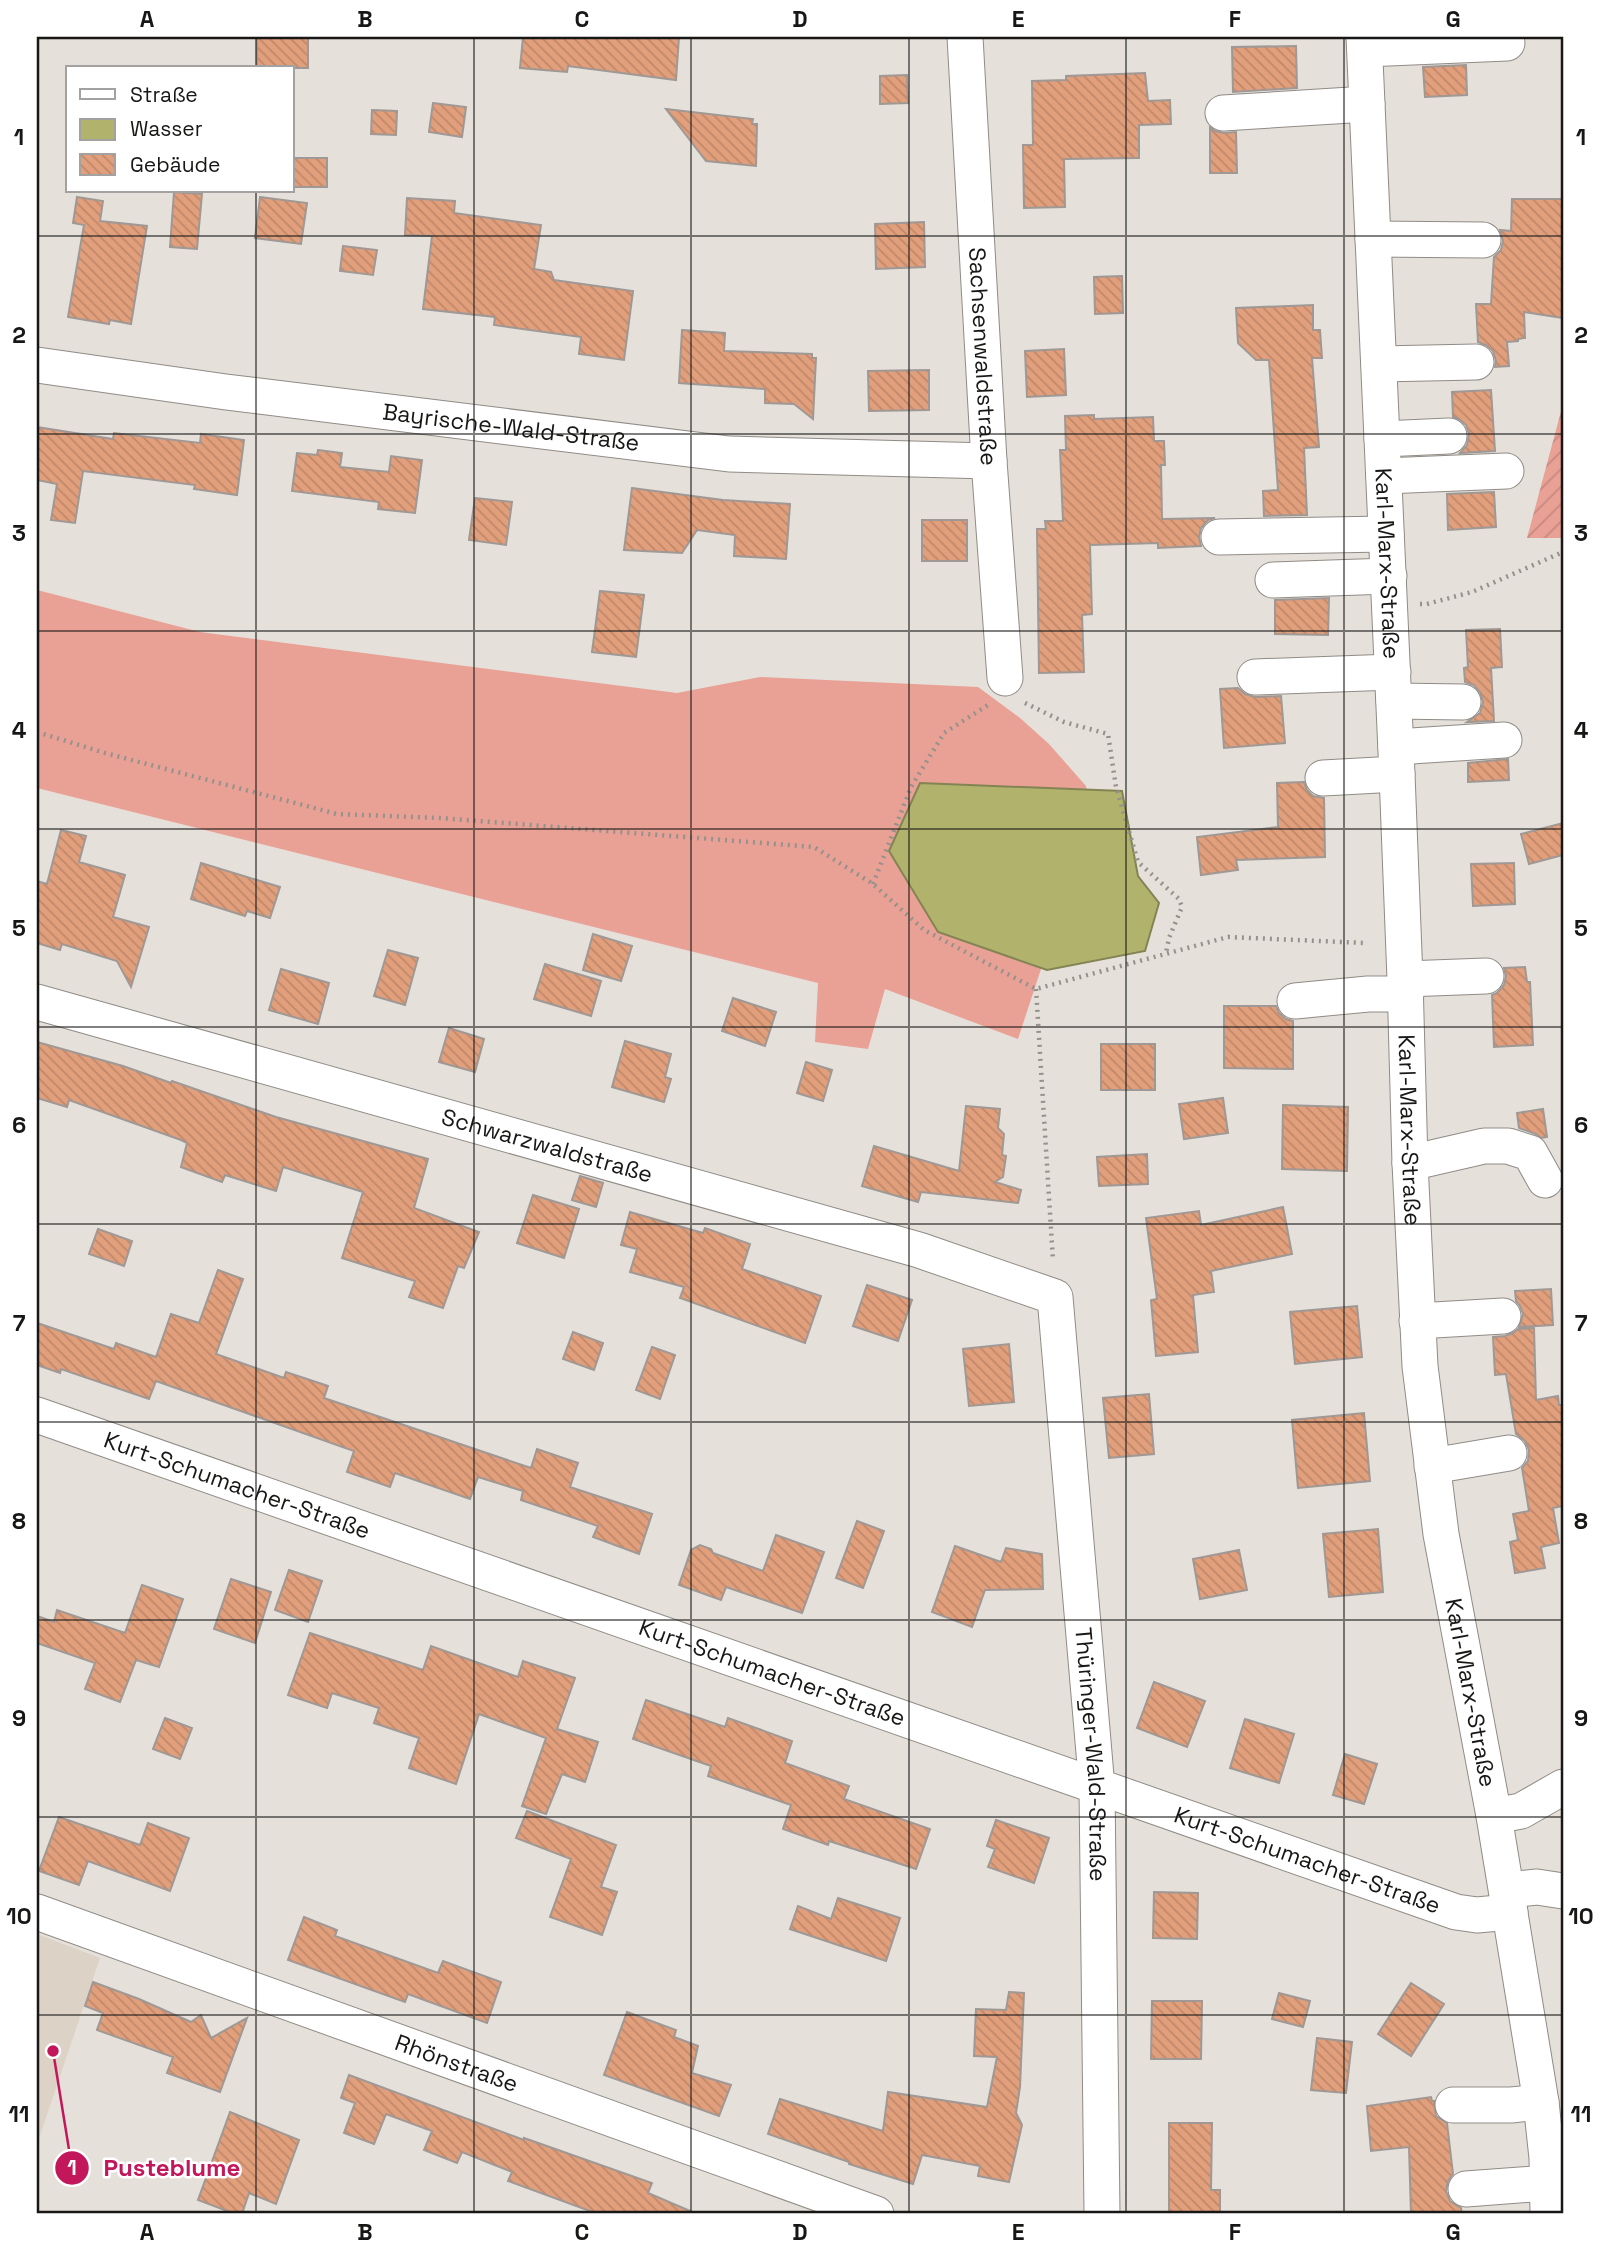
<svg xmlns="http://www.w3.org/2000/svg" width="1600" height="2251" font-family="'Space Grotesk',sans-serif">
	<defs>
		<pattern id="garden-furrows" width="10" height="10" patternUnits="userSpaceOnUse" patternTransform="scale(1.75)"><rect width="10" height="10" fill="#e9a095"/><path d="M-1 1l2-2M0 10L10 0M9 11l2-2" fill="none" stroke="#c78980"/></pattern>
		<pattern id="building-back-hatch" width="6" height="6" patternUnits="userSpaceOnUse" patternTransform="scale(1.75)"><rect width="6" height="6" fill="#e19f7c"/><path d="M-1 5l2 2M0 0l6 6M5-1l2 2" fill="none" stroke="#c0886a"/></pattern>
	</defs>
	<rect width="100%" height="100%" fill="#e5e0da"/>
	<path fill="#dcd2c6" d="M 37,1934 L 100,1958 L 37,2144 Z"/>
	<path fill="#e9a095" d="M 37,590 L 200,632 L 677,693 L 760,677 L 978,687 L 1020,718 L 1049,744 L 1086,786 L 1089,823 L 1018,1039 L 885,989 L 868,1049 L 815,1042 L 818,983 L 37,788 Z"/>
	<path fill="url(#garden-furrows)" d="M 1563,404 L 1563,538 L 1527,538 Z"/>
	<path fill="#b1b36d" stroke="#838453" stroke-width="2" d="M 920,783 L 1122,791 L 1138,876 L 1159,903 L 1145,951 L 1047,970 L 938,932 L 889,851 Z"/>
	<path fill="url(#building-back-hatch)" stroke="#9f9895" stroke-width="2" d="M 257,37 L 308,37 L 308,68 L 257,68 Z
		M 523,37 L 679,37 L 676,80 L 568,66 L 567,72 L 520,68 Z
		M 1296,46 L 1297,88 L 1233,92 L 1232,47 Z
		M 1466,65 L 1467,95 L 1425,97 L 1423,67 Z
		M 1145,73 L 1148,101 L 1170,100 L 1171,124 L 1139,125 L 1139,158 L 1064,159 L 1065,207 L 1024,208 L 1023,145 L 1033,145 L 1032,81 L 1066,80 L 1066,76 Z
		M 907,75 L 908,103 L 880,104 L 880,76 Z
		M 433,103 L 466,107 L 462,137 L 429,132 Z
		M 666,109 L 753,119 L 752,124 L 757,124 L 756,166 L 706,161 Z
		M 372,110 L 397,111 L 396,135 L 371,134 Z
		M 1210,127 L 1215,131 L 1224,133 L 1236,132 L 1237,173 L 1210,173 Z
		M 292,158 L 327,158 L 327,187 L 292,187 Z
		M 174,192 L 202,194 L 197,249 L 170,247 Z
		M 77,197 L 103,201 L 100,221 L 147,226 L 131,324 L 110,320 L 109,324 L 68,317 L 84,225 L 73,223 Z
		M 260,197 L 307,203 L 301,244 L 255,238 Z
		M 407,198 L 455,201 L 454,213 L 541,225 L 534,269 L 551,272 L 554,280 L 633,291 L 624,360 L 579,354 L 581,337 L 494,325 L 495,317 L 423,309 L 432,236 L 405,235 Z
		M 1512,199 L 1563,199 L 1563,318 L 1524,312 L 1525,338 L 1518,339 L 1518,341 L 1507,342 L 1509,366 L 1495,367 L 1496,361 L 1493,351 L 1486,345 L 1478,342 L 1476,304 L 1491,304 L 1494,257 L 1501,250 L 1503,241 L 1500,230 L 1511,231 Z
		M 924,222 L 925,267 L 876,269 L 875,224 Z
		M 343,246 L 377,250 L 373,275 L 340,271 Z
		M 1122,276 L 1123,313 L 1095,314 L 1094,277 Z
		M 1313,305 L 1313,330 L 1320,330 L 1322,358 L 1312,358 L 1319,447 L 1304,448 L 1307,515 L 1264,516 L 1263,491 L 1278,490 L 1269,360 L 1256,360 L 1238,343 L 1236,308 Z
		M 682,330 L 725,333 L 724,351 L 812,354 L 812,358 L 816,358 L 813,419 L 794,404 L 765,403 L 765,389 L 679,383 Z
		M 1064,349 L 1066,395 L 1027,397 L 1025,351 Z
		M 929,370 L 929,410 L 869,411 L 868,371 Z
		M 1491,390 L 1495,451 L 1460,453 L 1467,445 L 1469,434 L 1466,425 L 1459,419 L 1453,417 L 1452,392 Z
		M 1094,415 L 1094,419 L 1153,417 L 1154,441 L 1164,441 L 1165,465 L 1161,465 L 1162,519 L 1215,518 L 1208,520 L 1201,528 L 1199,537 L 1201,546 L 1158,548 L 1158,543 L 1090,545 L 1092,614 L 1082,615 L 1084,672 L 1039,673 L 1037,529 L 1046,529 L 1045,521 L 1063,521 L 1060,450 L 1066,450 L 1065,416 Z
		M 37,427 L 113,439 L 114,433 L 200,443 L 201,434 L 244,440 L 237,495 L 194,489 L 195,485 L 83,471 L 75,523 L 51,520 L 57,484 L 37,480 Z
		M 318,450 L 342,453 L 340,467 L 389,472 L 391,456 L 422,460 L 415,513 L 378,509 L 379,502 L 292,491 L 297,453 L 317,455 Z
		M 632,488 L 723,500 L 790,504 L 786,559 L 734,556 L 735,535 L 697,530 L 682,553 L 624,550 Z
		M 1494,492 L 1496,527 L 1448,530 L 1447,494 Z
		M 475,498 L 512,502 L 506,545 L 469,540 Z
		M 922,520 L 967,520 L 967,561 L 922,561 Z
		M 600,591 L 644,595 L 636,657 L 592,652 Z
		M 1329,598 L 1328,635 L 1275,634 L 1275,600 Z
		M 1500,629 L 1502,667 L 1491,668 L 1494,721 L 1467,722 L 1480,713 L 1483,702 L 1480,692 L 1474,685 L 1465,682 L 1464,668 L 1468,667 L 1466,630 Z
		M 1238,688 L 1245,694 L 1255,697 L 1281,696 L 1285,743 L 1224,748 L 1220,689 Z
		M 1508,759 L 1509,780 L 1468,782 L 1468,763 Z
		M 1304,782 L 1307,790 L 1313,796 L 1324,798 L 1325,857 L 1236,860 L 1238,870 L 1201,875 L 1197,837 L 1278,827 L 1277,783 Z
		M 1563,823 L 1563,855 L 1529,864 L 1521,834 Z
		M 61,830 L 86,836 L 79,862 L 125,875 L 113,917 L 149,927 L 131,987 L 117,961 L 62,944 L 60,950 L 37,943 L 37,881 L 47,884 Z
		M 201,863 L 280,887 L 270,918 L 247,911 L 245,916 L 191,899 Z
		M 1514,863 L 1515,904 L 1473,906 L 1471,864 Z
		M 593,934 L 632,946 L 621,981 L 583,970 Z
		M 388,950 L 418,958 L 405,1005 L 374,996 Z
		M 545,964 L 601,981 L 591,1016 L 534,999 Z
		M 1525,967 L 1527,982 L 1530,982 L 1533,1045 L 1494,1047 L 1492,995 L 1497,993 L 1504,985 L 1506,976 L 1504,968 Z
		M 281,969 L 329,983 L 318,1024 L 269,1010 Z
		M 733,998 L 776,1012 L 765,1046 L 722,1031 Z
		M 1224,1006 L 1276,1006 L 1279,1013 L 1286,1019 L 1293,1021 L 1293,1069 L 1224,1068 Z
		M 449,1028 L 484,1039 L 475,1072 L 439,1062 Z
		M 625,1041 L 671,1054 L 665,1077 L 671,1079 L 664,1102 L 612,1087 Z
		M 37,1042 L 123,1066 L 171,1083 L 172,1081 L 276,1117 L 428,1159 L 414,1208 L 479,1232 L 464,1268 L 458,1266 L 443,1308 L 409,1297 L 415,1281 L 342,1258 L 363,1192 L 283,1167 L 276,1191 L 225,1175 L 222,1182 L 181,1167 L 187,1143 L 181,1140 L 69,1100 L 67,1107 L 37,1098 Z
		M 1101,1044 L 1155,1044 L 1155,1090 L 1101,1090 Z
		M 806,1062 L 832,1070 L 823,1101 L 797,1093 Z
		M 1223,1098 L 1228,1133 L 1184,1139 L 1179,1104 Z
		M 1283,1105 L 1348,1107 L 1347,1171 L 1282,1169 Z
		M 966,1106 L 1000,1109 L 998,1128 L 1004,1134 L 1002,1155 L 1006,1156 L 1003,1177 L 995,1182 L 1021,1190 L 1018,1203 L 921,1192 L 918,1202 L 862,1186 L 874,1146 L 959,1171 Z
		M 1543,1109 L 1547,1137 L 1541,1138 L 1536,1134 L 1519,1128 L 1517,1113 Z
		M 1147,1154 L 1148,1184 L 1099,1186 L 1097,1157 Z
		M 580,1176 L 603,1183 L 596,1207 L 572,1200 Z
		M 533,1195 L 579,1209 L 564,1258 L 517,1243 Z
		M 1283,1207 L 1292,1254 L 1211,1271 L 1214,1292 L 1193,1295 L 1198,1352 L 1156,1356 L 1151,1300 L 1157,1299 L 1146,1218 L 1199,1211 L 1201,1225 Z
		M 630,1212 L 703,1233 L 705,1228 L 750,1244 L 742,1269 L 821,1296 L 805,1343 L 680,1298 L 684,1287 L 630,1272 L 637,1249 L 621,1245 Z
		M 98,1229 L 132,1241 L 124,1266 L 89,1254 Z
		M 218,1270 L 243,1279 L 216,1354 L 284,1378 L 286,1372 L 328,1386 L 324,1398 L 531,1468 L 537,1449 L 578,1463 L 570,1487 L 652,1514 L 639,1554 L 593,1537 L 598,1526 L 521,1500 L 523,1491 L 478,1477 L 470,1499 L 395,1473 L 390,1487 L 347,1472 L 354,1451 L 156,1381 L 149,1399 L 61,1369 L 60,1373 L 37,1365 L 37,1323 L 114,1349 L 116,1343 L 156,1357 L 171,1314 L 199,1323 Z
		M 867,1285 L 912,1300 L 898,1341 L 853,1326 Z
		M 1551,1289 L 1553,1325 L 1519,1327 L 1523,1314 L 1520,1306 L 1516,1301 L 1515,1291 Z
		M 1357,1306 L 1362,1357 L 1295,1364 L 1290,1312 Z
		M 1534,1328 L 1536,1400 L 1558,1396 L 1559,1405 L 1563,1405 L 1563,1506 L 1553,1508 L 1559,1543 L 1541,1547 L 1545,1568 L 1515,1573 L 1510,1542 L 1518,1540 L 1513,1514 L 1529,1511 L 1522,1468 L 1528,1461 L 1529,1450 L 1525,1441 L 1516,1434 L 1506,1374 L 1495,1375 L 1493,1337 L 1505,1336 L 1513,1333 L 1518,1329 Z
		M 573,1332 L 603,1343 L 594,1370 L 563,1359 Z
		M 1009,1344 L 1014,1402 L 969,1406 L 963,1349 Z
		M 652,1347 L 675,1355 L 660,1399 L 636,1390 Z
		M 1149,1394 L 1154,1454 L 1109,1458 L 1103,1398 Z
		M 1364,1413 L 1370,1481 L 1298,1488 L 1292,1420 Z
		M 857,1521 L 884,1531 L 863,1588 L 836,1578 Z
		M 1378,1529 L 1383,1592 L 1329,1597 L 1323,1534 Z
		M 776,1535 L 824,1552 L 802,1613 L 726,1587 L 721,1600 L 679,1585 L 691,1550 L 700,1545 L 711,1549 L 713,1553 L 763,1571 Z
		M 955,1546 L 1001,1562 L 1006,1548 L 1042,1554 L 1043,1589 L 985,1590 L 972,1627 L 932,1612 Z
		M 1239,1550 L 1247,1590 L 1200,1599 L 1193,1559 Z
		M 289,1570 L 322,1581 L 308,1622 L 275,1610 Z
		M 231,1579 L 271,1592 L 255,1643 L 214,1629 Z
		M 142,1585 L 183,1599 L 159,1667 L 136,1660 L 120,1702 L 85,1689 L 95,1663 L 37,1643 L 37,1616 L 54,1622 L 57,1610 L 125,1633 Z
		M 310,1633 L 423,1670 L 431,1646 L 518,1677 L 523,1661 L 575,1678 L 557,1729 L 598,1742 L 585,1782 L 562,1774 L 546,1814 L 522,1806 L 546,1738 L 479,1714 L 456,1784 L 409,1768 L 419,1738 L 374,1723 L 379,1708 L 332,1693 L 327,1708 L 288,1695 Z
		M 1154,1682 L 1205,1701 L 1187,1747 L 1137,1728 Z
		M 646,1700 L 725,1727 L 728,1718 L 792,1741 L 785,1763 L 849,1786 L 844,1799 L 930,1829 L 916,1869 L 829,1841 L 828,1845 L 783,1829 L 791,1805 L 708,1776 L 711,1766 L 633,1739 Z
		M 165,1718 L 192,1728 L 180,1759 L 153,1749 Z
		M 1245,1719 L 1294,1734 L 1279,1783 L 1230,1768 Z
		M 1345,1754 L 1377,1764 L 1364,1804 L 1333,1795 Z
		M 527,1811 L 616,1845 L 601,1887 L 617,1892 L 602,1935 L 550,1917 L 571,1859 L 516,1838 Z
		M 59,1817 L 140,1845 L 148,1823 L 189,1838 L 170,1891 L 88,1861 L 79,1885 L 39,1871 Z
		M 996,1820 L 1049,1838 L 1034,1883 L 988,1867 L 995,1849 L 987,1846 Z
		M 1154,1892 L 1198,1893 L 1197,1939 L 1153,1938 Z
		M 838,1898 L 900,1918 L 886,1961 L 790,1929 L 798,1906 L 831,1919 Z
		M 304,1917 L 337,1930 L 335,1936 L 438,1973 L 443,1961 L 501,1982 L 487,2023 L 408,1994 L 405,2002 L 288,1960 Z
		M 93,1982 L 139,1999 L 191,2022 L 201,2015 L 211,2038 L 247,2018 L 220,2092 L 167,2073 L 173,2057 L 97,2030 L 103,2013 L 85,2006 Z
		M 1411,1983 L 1444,2004 L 1411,2056 L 1378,2034 Z
		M 1009,1992 L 1024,1993 L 1020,2087 L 1016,2113 L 1022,2125 L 1009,2182 L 978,2176 L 980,2166 L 922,2155 L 913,2184 L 849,2164 L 849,2162 L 768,2134 L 780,2099 L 883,2131 L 888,2092 L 987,2107 L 997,2057 L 974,2056 L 976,2009 L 1006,2010 Z
		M 1279,1993 L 1310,2001 L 1303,2027 L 1272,2019 Z
		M 1152,2001 L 1202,2001 L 1201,2059 L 1151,2059 Z
		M 627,2012 L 676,2030 L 674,2037 L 698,2046 L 692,2073 L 731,2085 L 719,2116 L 604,2075 Z
		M 1317,2038 L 1352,2042 L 1346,2093 L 1311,2090 Z
		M 349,2075 L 524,2140 L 524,2138 L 652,2183 L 648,2193 L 697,2214 L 598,2214 L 508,2181 L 512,2172 L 462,2152 L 457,2163 L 424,2150 L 432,2131 L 386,2114 L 374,2144 L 344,2133 L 355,2103 L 341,2098 Z
		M 1431,2097 L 1432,2101 L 1434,2101 L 1436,2116 L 1447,2123 L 1453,2174 L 1448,2181 L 1446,2191 L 1450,2201 L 1461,2208 L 1462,2214 L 1411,2214 L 1409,2147 L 1371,2151 L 1367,2106 Z
		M 230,2112 L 299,2140 L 276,2204 L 249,2193 L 242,2214 L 235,2214 L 198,2200 Z
		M 1169,2123 L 1212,2123 L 1211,2190 L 1220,2190 L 1220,2214 L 1169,2214 Z"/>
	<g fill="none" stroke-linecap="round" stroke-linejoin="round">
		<g stroke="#908b86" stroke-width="37">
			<g id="minor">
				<path id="s1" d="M 965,37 L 989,461 L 1005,678"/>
				<path id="s2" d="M 1364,37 L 1397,774 L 1405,979 L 1410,1163 L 1420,1366 L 1441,1534 L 1494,1816 L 1541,2102 L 1547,2158 L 1548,2214"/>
				<path d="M 1365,49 L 1507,43"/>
				<path d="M 1223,113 L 1367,104"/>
				<path d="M 1373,239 L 1483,240"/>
				<path d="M 1379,364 L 1476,362"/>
				<path id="s3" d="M 37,365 L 226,392 L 729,454 L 989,461"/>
				<path d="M 1382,439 L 1449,436"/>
				<path d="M 1384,476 L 1506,471"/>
				<path d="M 1219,537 L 1386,534"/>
				<path d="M 1273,580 L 1389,576"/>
				<path d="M 1255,677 L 1393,672"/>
				<path d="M 1394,701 L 1463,702"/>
				<path d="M 1396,747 L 1504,740"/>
				<path d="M 1323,778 L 1397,774"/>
				<path d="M 1405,979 L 1486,976"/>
				<path d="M 1295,1001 L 1368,994 L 1406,994"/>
				<path id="s4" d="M 37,1002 L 919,1250 L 1055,1297 L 1097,1788 L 1102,2214"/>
				<path d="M 1410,1163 L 1484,1146 L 1508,1146 L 1530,1153 L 1545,1180"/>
				<path d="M 1417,1321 L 1503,1316"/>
				<path id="s5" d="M 37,1415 L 1456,1912 L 1477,1915 L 1510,1912"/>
				<path d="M 1432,1466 L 1509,1453"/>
				<path d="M 1494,1816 L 1521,1811 L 1563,1787"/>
				<path d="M 1507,1890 L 1537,1887 L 1563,1891"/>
				<path id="s6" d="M 37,1912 L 876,2214"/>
				<path d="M 1453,2105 L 1511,2105 L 1541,2102"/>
				<path d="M 1466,2189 L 1547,2183"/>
			</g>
		</g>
		<path stroke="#95918d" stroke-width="4.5" stroke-dasharray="2 5" stroke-linecap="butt" d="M 1420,604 L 1427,604 L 1472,592 L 1563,552
			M 1025,703 L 1064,722 L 1108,734 L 1116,787 L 1138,862 L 1179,899 L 1182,907 L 1169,938 L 1166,953
			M 37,732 L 105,753 L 337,814 L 440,818 L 814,847 L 873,884 L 924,930 L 1036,989 L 1228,937 L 1365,943
			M 873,884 L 911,787 L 944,733 L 988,705
			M 1036,989 L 1053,1261"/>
		<use href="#minor" stroke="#fff" stroke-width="35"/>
	</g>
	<path fill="none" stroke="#181715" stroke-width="2" stroke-opacity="0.55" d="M 256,37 L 256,68M 474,37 L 474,2214M 691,37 L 691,2214M 909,37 L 909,2214M 1126,37 L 1126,2214M 1344,37 L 1344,2214M 256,191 L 256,2214M 37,236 L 1563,236M 37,434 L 1563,434M 37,631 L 1563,631M 37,829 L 1563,829M 37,1027 L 1563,1027M 37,1224 L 1563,1224M 37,1422 L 1563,1422M 37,1620 L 1563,1620M 37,1817 L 1563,1817M 37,2015 L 1563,2015"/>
	<g text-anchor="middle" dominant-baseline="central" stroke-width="5" stroke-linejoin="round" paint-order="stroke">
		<g font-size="23" fill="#181715" stroke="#fff">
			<text stroke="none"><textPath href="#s1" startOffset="320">Sachsenwaldstraße</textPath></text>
			<text stroke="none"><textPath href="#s3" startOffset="478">Bayrische-Wald-Straße</textPath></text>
			<text stroke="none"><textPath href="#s2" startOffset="527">Karl-Marx-Straße</textPath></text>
			<text stroke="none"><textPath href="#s2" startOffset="1094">Karl-Marx-Straße</textPath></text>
			<text stroke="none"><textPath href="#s4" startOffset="530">Schwarzwaldstraße</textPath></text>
			<text stroke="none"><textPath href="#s5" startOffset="212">Kurt-Schumacher-Straße</textPath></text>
			<text stroke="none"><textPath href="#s5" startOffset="779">Kurt-Schumacher-Straße</textPath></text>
			<text stroke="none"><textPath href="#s2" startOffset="1661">Karl-Marx-Straße</textPath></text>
			<text stroke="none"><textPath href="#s4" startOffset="1519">Thüringer-Wald-Straße</textPath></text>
			<text stroke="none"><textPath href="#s5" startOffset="1346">Kurt-Schumacher-Straße</textPath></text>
			<text stroke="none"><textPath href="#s6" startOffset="446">Rhönstraße</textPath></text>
		</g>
	</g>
	<path fill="none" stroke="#c2185b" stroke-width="2.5" d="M53 2051L72 2168"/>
	<g fill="#c2185b" stroke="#fff" stroke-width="2.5">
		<circle cx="53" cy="2051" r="7"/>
		<circle cx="72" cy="2168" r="18"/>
	</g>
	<g font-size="21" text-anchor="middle" font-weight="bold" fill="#fff">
		<text x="72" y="2175">1</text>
	</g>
	<g font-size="24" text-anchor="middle" font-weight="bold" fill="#c2185b" stroke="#fff" stroke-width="5" stroke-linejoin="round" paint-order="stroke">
		<text x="172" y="2176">Pusteblume</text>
	</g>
	<rect width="1600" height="2251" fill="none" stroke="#ffffff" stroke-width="77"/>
	<rect x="66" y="66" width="228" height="126" fill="#ffffff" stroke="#a3a2a1" stroke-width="2"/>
	<rect x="80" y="89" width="35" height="10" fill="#ffffff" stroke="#a3a2a1" stroke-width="2"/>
	<text x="130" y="102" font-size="21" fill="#181715">Straße</text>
	<rect x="80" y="119" width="35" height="21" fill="#b1b36d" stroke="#a3a2a1" stroke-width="2"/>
	<text x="130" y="136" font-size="21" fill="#181715">Wasser</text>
	<rect x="80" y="154" width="35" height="21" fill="url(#building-back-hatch)" stroke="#a3a2a1" stroke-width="2"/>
	<text x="130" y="172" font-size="21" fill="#181715">Gebäude</text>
	<rect x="38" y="38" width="1524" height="2174" fill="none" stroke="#181715" stroke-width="2.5"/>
	<g font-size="23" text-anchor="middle" font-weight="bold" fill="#181715">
		<text x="147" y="27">A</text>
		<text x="365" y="27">B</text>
		<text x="582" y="27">C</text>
		<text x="800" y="27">D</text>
		<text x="1018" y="27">E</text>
		<text x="1235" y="27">F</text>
		<text x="1453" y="27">G</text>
		<text x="19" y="145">1</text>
		<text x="1581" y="145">1</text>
		<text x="19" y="343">2</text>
		<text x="1581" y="343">2</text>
		<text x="19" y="541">3</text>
		<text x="1581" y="541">3</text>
		<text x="19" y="738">4</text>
		<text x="1581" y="738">4</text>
		<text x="19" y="936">5</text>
		<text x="1581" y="936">5</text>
		<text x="19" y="1133">6</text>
		<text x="1581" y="1133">6</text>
		<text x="19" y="1331">7</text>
		<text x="1581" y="1331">7</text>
		<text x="19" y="1529">8</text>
		<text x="1581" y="1529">8</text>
		<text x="19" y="1726">9</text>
		<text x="1581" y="1726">9</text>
		<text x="19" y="1924">10</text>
		<text x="1581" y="1924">10</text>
		<text x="19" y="2122">11</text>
		<text x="1581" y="2122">11</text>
		<text x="147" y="2240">A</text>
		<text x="365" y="2240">B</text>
		<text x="582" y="2240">C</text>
		<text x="800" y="2240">D</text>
		<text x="1018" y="2240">E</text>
		<text x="1235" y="2240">F</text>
		<text x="1453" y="2240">G</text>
	</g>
</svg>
